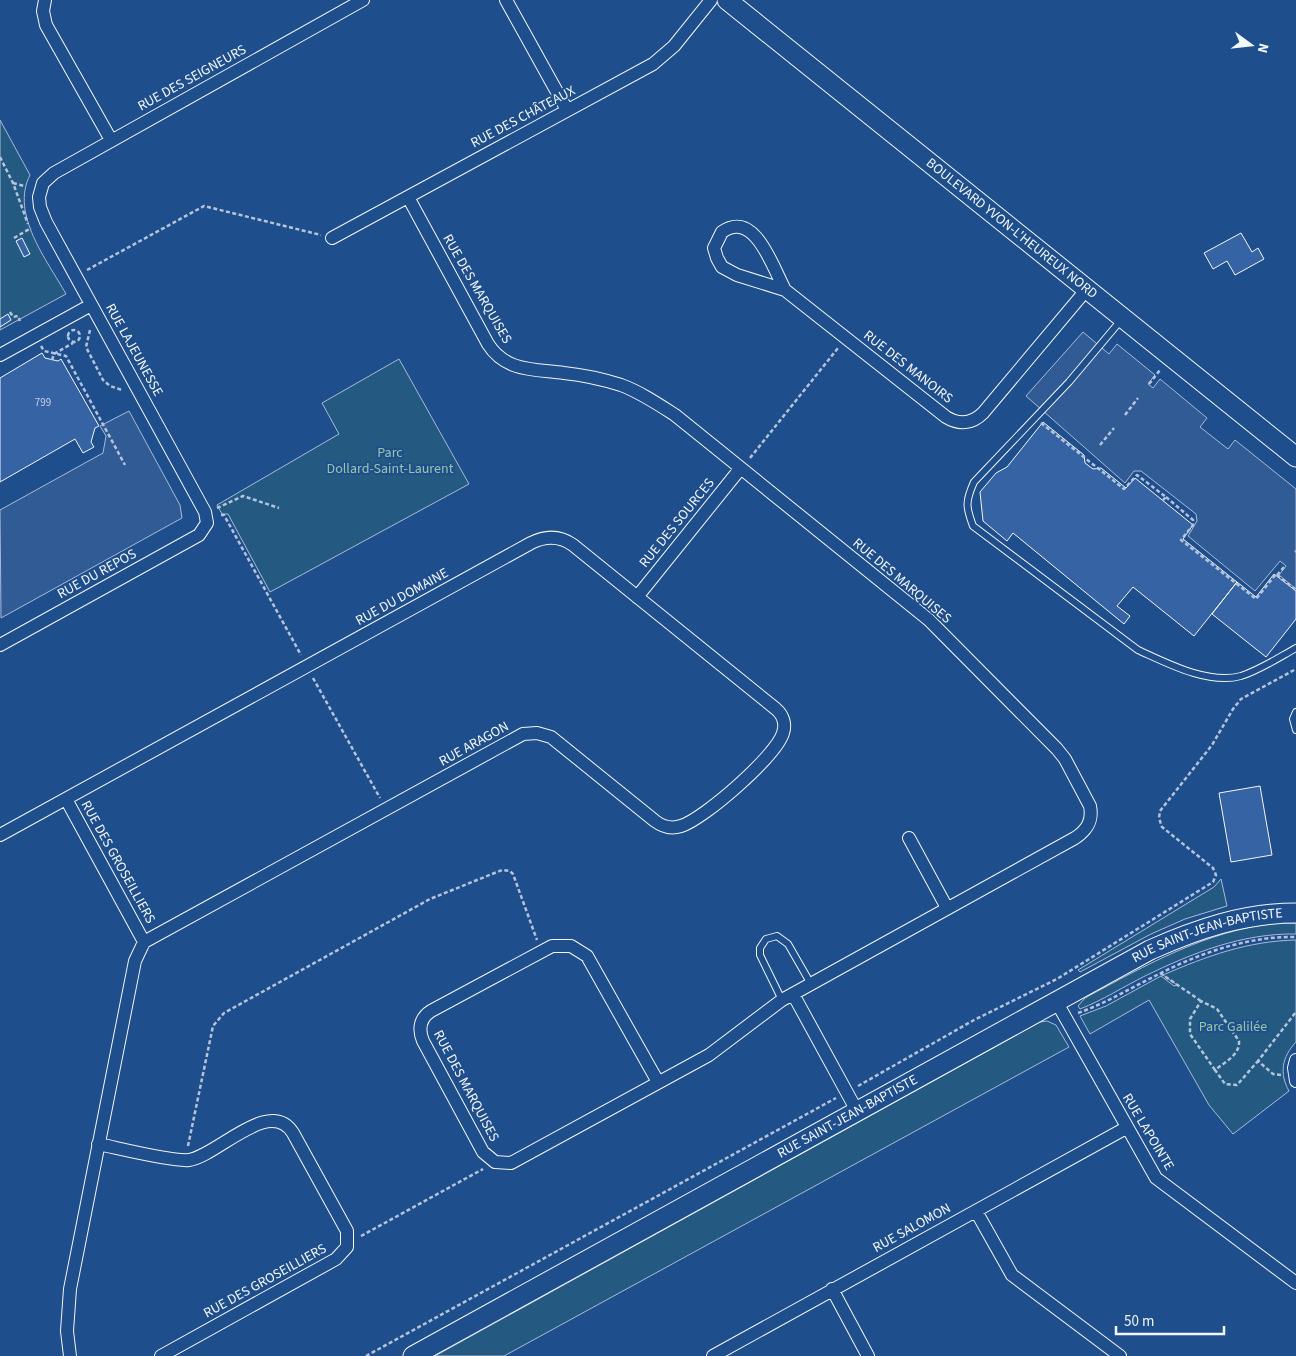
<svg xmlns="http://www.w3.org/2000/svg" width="1296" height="1356" font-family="'Source Sans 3',sans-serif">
	<rect width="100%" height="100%" fill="#1f4e8c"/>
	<path fill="#245a82" stroke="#a8bbd7" d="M 0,120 L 30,175 C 10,214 47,260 66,294 L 0,330 Z
		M 399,359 L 469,484 L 270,592 L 228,514 L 222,514 L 217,505 L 339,434 L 322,403 Z
		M 1221,879 L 1227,906 L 1185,919 L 1151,934 L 1080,972 L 1078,970 L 1214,887 Z
		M 1276,923 L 1296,923 L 1296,934 C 1243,933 1192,953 1145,976 C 1123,987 1103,1000 1080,1009 L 1078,1006 L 1085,998 C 1146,965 1206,931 1276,923 Z
		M 1296,940 L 1296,1042 C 1282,1057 1279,1073 1289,1091 L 1233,1134 L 1209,1105 L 1149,1000 L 1090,1034 L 1080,1016 L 1106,1006 L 1161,976 L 1174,986 L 1177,985 L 1163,975 C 1207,956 1248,941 1296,940 Z
		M 1047,1021 L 1056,1025 L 1069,1047 L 504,1356 L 435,1356 L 1040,1022 Z"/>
	<path fill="#305b95" stroke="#a8bbd7" d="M 1083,332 L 1109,354 L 1117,344 L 1155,375 L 1148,384 L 1153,388 L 1160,379 L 1207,418 L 1200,427 L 1228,449 L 1235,440 L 1296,489 L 1296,589 L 1279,575 L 1286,566 L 1280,561 L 1255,591 L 1188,536 L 1197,521 L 1196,514 L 1141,471 L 1134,471 L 1125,483 L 1026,396 Z
		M 129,411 L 180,505 L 182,518 L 1,618 L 0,510 L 103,453 L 106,436 L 100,426 Z"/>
	<path fill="#3563a3" stroke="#f2f6ff" d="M 1241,233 L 1252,252 L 1258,248 L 1264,259 L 1235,275 L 1227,261 L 1213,269 L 1204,253 Z
		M 22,238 L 30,254 L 24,257 L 16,241 Z
		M 8,314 L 11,320 L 0,327 L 0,319 Z
		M 42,353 L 45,358 L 58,361 L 61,359 L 99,426 L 95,428 L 91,442 L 94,447 L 83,453 L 75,439 L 0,482 L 0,378 Z
		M 1043,422 L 1084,455 L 1085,463 L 1093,469 L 1101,468 L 1126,488 L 1135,478 L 1193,525 L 1183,539 L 1237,582 L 1194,636 L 1133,587 L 1117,606 L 1130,616 L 1124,624 L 1013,533 L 1007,541 L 983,521 L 980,492 L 996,473 L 1007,467 Z
		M 1274,574 L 1296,591 L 1296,619 L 1266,657 L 1212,614 L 1237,582 L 1256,597 Z
		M 1260,786 L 1272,855 L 1231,862 L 1219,793 Z"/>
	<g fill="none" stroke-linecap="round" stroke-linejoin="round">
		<g stroke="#f2f6ff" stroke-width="8">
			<path id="lane" d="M 1122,319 L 1069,382 L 974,482 C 965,502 966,507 973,526 L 1138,650 C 1167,663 1208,685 1241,676 C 1260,670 1278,658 1296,648
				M 1296,712 L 1293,719 L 1296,730
				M 782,1000 L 760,955 L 760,948 L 766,939 L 777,936 L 788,944 L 811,984"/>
		</g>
		<g stroke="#f2f6ff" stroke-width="14">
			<path id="street" d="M 45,0 L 43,11 L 46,25 L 111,140
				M 506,0 L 567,110
				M 408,197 L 488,344 C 506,372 534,369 564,373 C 583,375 602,379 621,385 C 640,392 658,404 675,415 L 929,620 L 1057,749 L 1065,759 L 1090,806 C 1093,821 1087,830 1075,838 L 782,1000 L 709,1055 L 511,1163 L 495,1162 L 483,1152 L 423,1041 C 418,1029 420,1018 431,1011 L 552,946 L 571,946 L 587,956 L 658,1082
				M 332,238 L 653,64 L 674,46 L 711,0
				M 785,290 C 773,268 755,209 722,232 L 714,248 L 717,258 L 722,267 L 737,275 L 785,290 L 946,417 C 959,425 972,424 983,413 L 1087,289
				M 0,355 L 91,305
				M 637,597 L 740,469
				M 0,645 L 199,535 L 207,523 L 205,512 L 46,222 L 40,207 L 39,197 L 43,183 L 54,173 L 363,0
				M 66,799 L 144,942 L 135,961 L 70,1289 L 67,1331 L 70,1356
				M 0,835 L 531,543 C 545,536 559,535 573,545 L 776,709 C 783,715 786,724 783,733 C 776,756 704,819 681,826 C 672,829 663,827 655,821 L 551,737 L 537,733 L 523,734 L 144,942
				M 909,838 L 947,908
				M 793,994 L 857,1111
				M 1056,1001 L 1156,1178 L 1296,1283
				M 1296,1060 L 1294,1068 L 1296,1081
				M 98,1144 C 118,1148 173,1162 189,1160 C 217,1156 270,1096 293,1133 L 347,1231 L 347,1247 L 336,1259 L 161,1356
				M 976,1211 L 1012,1275 L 1120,1356
				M 832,1289 L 868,1356
				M 713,1356 L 1126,1128"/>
		</g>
		<g stroke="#f2f6ff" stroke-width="21">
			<g id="secondary">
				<path id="s1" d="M 727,0 L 1296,457"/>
				<path id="s2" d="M 413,1356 L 1150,950 C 1197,929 1244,913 1296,913"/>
			</g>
		</g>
		<path stroke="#b3c4dc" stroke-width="2.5" stroke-dasharray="4 2.5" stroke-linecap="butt" d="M 0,157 L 13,183 L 28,224
			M 13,183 L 24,186
			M 14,238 L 31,228
			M 87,270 L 204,206 L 321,235
			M 10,312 L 13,317 L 18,316 L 20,321
			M68 336a6 6 0 1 1 12 0a6 6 0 1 1-12 0Z
			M 90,330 L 86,347 L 103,380 L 110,386 L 122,390
			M 41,346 L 44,351 L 66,356 L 125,465
			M 52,360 L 54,354 L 73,343
			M 1149,384 L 1160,370
			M 1125,415 L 1138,398
			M 1041,423 L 1124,489 L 1137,475 L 1166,497 L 1163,500
			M 1100,445 L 1114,428
			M 750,458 L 838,348
			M 1166,497 L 1193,520 L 1193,525 L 1181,540 L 1256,599 L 1276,574 L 1296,590
			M 217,508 L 243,496 L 279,508
			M 221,515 L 224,515 L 301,655
			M 1295,552 L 1296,551
			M 1277,575 L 1285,566
			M 313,678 L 380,798
			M 1160,973 L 1201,1001
			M 1078,1013 C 1106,1003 1131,988 1157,975 C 1200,953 1248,936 1296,937
			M 1215,1070 L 1190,1034 L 1190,1019 L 1201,1001 L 1217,1009 L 1239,1041 C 1240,1055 1225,1062 1215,1070 L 1225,1084 L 1237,1085 L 1258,1061
			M 1281,1075 L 1273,1074 L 1258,1061 L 1296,1012
			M 858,1086 L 974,1020 L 1057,979 L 1213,882 L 1216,875 L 1213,868 L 1162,827 L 1159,818 L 1160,811 L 1212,745 L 1233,709 L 1241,699 L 1296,669
			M 188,1146 L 213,1026 L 224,1013 L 430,899 L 502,870 L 510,871 L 513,874 L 537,940
			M 361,1236 L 483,1169
			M 366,1356 L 836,1098"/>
		<use href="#lane" stroke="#1f4e8c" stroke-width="6"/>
		<use href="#street" stroke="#1f4e8c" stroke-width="12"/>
		<use href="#secondary" stroke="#1f4e8c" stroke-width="19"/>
	</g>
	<g text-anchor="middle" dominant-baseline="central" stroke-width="4" stroke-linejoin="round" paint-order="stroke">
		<g font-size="11" fill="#c3d1e8">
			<text x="43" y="402">799</text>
		</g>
		<g font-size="14" fill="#f2f6ff" stroke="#1f4e8c">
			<text transform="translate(192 78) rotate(-29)">RUE DES SEIGNEURS</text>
			<text transform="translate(523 117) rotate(-28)">RUE DES CHÂTEAUX</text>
			<text stroke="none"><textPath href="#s1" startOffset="365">BOULEVARD YVON-L'HEUREUX NORD</textPath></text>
			<text transform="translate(477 289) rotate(60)">RUE DES MARQUISES</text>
			<text transform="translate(134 350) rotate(61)">RUE LAJEUNESSE</text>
			<text transform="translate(908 367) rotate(38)">RUE DES MANOIRS</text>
			<text transform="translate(677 523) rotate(-51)">RUE DES SOURCES</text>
			<text transform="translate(97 574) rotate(-29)">RUE DU REPOS</text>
			<text transform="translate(902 581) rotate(40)">RUE DES MARQUISES</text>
			<text transform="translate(402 597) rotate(-29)">RUE DU DOMAINE</text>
			<text transform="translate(474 744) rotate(-29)">RUE ARAGON</text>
			<text transform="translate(118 862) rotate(61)">RUE DES GROSEILLIERS</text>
			<text stroke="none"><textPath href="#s2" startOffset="901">RUE SAINT-JEAN-BAPTISTE</textPath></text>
			<text transform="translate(466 1086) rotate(62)">RUE DES MARQUISES</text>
			<text stroke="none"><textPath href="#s2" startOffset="496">RUE SAINT-JEAN-BAPTISTE</textPath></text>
			<text transform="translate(1148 1132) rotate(59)">RUE LAPOINTE</text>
			<text transform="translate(912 1228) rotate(-29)">RUE SALOMON</text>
			<text transform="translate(265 1281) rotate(-29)">RUE DES GROSEILLIERS</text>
		</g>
		<g font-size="14" fill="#97c8a6" stroke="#1f4e8c">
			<text x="390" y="453">Parc<tspan x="390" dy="16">Dollard-Saint-Laurent</tspan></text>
			<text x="1233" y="1027">Parc Galilée</text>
		</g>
	</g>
	<g transform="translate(1251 45) rotate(105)" stroke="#1f4e8c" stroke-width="4" paint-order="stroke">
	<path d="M0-4L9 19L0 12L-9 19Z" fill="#f2f6ff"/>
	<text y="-8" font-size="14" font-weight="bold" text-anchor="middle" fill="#f2f6ff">N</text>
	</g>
	<path d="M1116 1326v8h108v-8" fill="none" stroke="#f2f6ff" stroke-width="2.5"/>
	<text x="1124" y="1326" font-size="15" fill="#f2f6ff" stroke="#1f4e8c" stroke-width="4" paint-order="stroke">50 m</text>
</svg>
